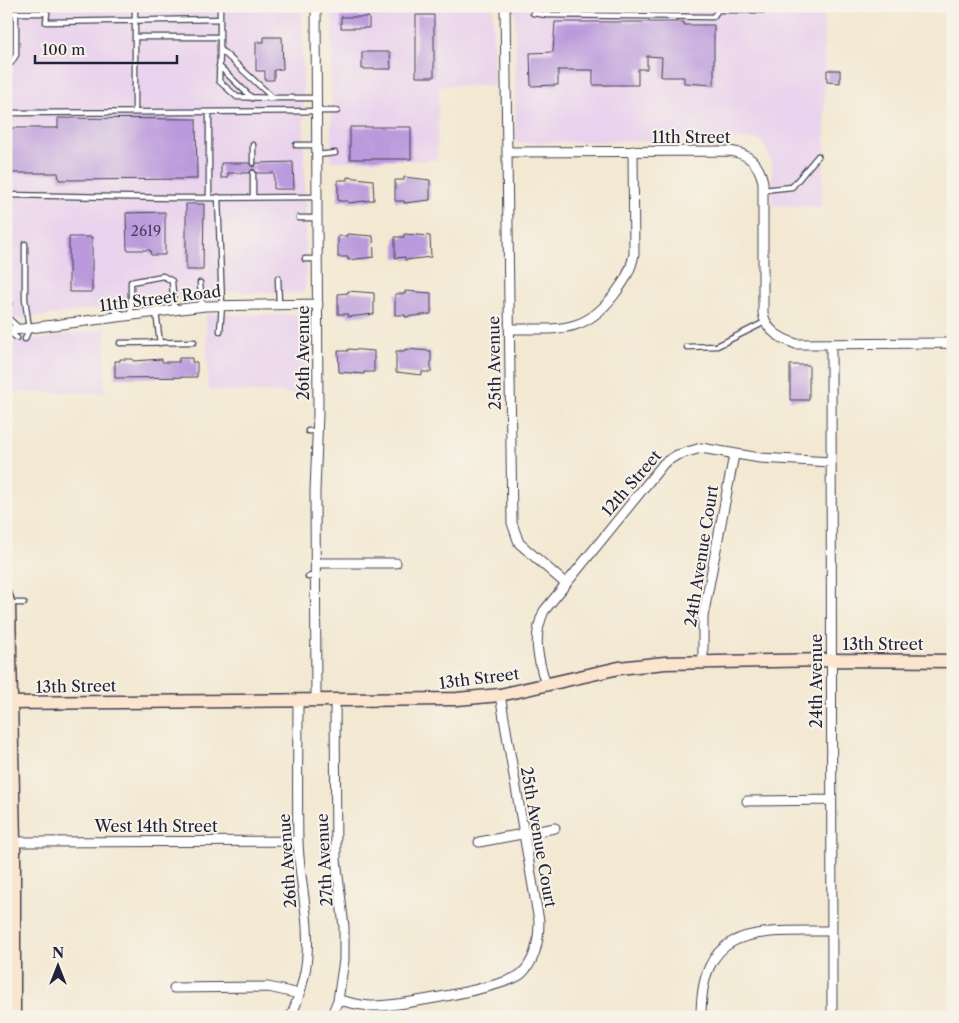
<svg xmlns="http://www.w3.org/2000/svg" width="959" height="1023" font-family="'Libre Caslon Text',serif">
	<rect width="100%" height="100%" fill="#f7f3e8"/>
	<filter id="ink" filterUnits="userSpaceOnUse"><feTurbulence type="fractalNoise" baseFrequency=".02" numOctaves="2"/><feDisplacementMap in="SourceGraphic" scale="10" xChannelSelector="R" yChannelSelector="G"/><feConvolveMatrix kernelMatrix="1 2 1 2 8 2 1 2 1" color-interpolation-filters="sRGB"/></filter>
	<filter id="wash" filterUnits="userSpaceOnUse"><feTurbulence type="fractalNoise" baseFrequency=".0096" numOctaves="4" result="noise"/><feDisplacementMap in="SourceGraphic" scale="20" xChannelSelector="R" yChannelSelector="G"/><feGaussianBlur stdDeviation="1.12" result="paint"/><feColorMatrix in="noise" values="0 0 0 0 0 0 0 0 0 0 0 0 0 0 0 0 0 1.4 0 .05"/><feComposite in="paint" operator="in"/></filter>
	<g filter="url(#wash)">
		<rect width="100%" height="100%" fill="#f3e8d2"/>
		<path fill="#e9d2ed" d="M 6,6 L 302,6 L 306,287 L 303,293 L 211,292 L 22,319 L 6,319 Z
			M 332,6 L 493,6 L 494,85 L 439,86 L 437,160 L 331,161 Z
			M 515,6 L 824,6 L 825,148 L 821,207 L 772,205 L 772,163 L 762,141 L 744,139 L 516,143 Z
			M 206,314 L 299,315 L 304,318 L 306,394 L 208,390 Z
			M 106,329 L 104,393 L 6,392 L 6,344 Z"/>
		<g id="blocks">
			<path fill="#ba99dc" d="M 416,15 L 434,15 L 434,77 L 416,77 Z
				M 341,17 L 369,17 L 369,28 L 341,28 Z
				M 555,22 L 684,22 L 684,25 L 714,25 L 714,85 L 684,83 L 684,77 L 661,77 L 662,57 L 647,56 L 647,69 L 638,69 L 638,85 L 593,85 L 593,70 L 558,70 L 558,85 L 531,86 L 530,53 L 553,52 Z
				M 264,37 L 282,37 L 283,69 L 274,70 L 274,80 L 265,80 L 265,71 L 256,71 L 256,42 L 264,42 Z
				M 362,52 L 390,52 L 391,69 L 362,69 Z
				M 827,70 L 840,70 L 840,83 L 827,82 Z
				M 58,118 L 196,119 L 197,179 L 59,180 L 58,173 L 6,173 L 6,128 L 58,128 Z
				M 350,127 L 411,127 L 411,159 L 350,159 Z
				M 293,162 L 294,189 L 274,189 L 274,173 L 257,173 L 253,169 L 249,173 L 228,173 L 228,178 L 221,178 L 221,163 L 249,163 L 253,167 L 257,163 Z
				M 347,177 L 373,180 L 374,200 L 348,203 L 348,201 L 338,201 L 338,180 L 347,180 Z
				M 404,177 L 430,180 L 430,200 L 404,203 L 404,201 L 395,201 L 395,180 L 404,180 Z
				M 186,204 L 204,204 L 203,270 L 186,270 Z
				M 165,212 L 165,255 L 151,255 L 150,250 L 127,250 L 126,213 Z
				M 347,234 L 373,236 L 374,257 L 348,260 L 348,257 L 338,257 L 338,236 L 347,236 Z
				M 404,234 L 430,236 L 431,257 L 405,260 L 405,257 L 395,258 L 395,237 L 404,237 Z
				M 69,237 L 92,237 L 92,292 L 69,292 Z
				M 348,291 L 374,293 L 374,314 L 348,317 L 348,314 L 338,314 L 338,294 L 348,293 Z
				M 405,291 L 431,293 L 431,314 L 405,317 L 405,315 L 395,315 L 395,294 L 405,294 Z
				M 348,349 L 374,351 L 374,372 L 364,372 L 364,374 L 339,372 L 338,351 L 348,351 Z
				M 405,349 L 431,351 L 431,372 L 422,372 L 422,375 L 396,372 L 396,351 L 405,351 Z
				M 179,358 L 192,358 L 192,362 L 197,362 L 197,377 L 115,378 L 115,361 L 120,361 L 120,359 L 133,359 L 133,361 L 162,359 L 162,362 L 179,362 Z
				M 790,365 L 809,365 L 809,400 L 790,400 Z"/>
		</g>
	</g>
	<g filter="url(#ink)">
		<use href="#blocks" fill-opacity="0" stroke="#414052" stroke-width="1"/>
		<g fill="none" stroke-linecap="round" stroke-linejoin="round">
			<g stroke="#414052" stroke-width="7">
				<path id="lane" d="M 220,6 L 220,49 L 273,98 L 316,98
					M 6,13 L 47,13 L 46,22 L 220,19
					M 533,13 L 546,15 L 713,17 L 718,10 L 763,10
					M 135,37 L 220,37
					M 220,49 L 219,81 L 237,97 L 273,98
					M 6,64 L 11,63 L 16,55 L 16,13
					M 219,66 L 252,98
					M 135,112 L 135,6
					M 209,112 L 209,198
					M 6,113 L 337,111
					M 253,145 L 253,163
					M 296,145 L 317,145
					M 317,155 L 335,153
					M 253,173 L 253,197
					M 763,190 L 792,187 L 818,156
					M 6,195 L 172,198 L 317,197
					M 218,197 L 222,305 L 220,331
					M 299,218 L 317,218
					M 305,259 L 317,259
					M 278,278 L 279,304
					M 200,283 L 202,306
					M 6,304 L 9,304
					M 114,310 L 125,315
					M 156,312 L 160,343
					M 131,315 L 131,282 L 163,276 L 172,281 L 174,310
					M 9,319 L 20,329
					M 9,332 L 17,338
					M 25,339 L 29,329 L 25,299 L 25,244
					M 120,343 L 194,342
					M 687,347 L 717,346 L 765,322
					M 308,431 L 317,431
					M 308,577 L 316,575
					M 10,603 L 24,603"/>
			</g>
			<g stroke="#414052" stroke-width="11">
				<path id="street" d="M 316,6 L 318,413 L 315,492 L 316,700
					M 505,6 L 512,523 L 519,543 L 566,584
					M 508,152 L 729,151 C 748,153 759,163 763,182 L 763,313 C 766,331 780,338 796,344 L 946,343 L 953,346
					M 510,329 C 555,328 583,336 614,295 C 624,282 631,271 634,254 L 633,151
					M 6,331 L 205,306 L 318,304
					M 831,345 L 832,1017
					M 316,563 L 396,563
					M 703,662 L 703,617 L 734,455
					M 546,685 C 538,659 532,637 544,611 L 664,463 L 677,455 L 701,448 L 760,458 L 831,462
					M 747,801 L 831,800
					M 14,842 L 298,841
					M 479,842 L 555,828
					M 174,988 L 268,987 L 300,994
					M 338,1000 C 349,1002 361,1006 372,1006 C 397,1006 504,988 521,974 C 536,961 539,940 539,921 L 500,695
					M 291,1017 C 299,997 306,976 307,955 C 310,917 299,879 298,841 C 297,794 298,747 298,700
					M 331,1017 L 338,1000 L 344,960 L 344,927 L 336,859 L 335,700
					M 701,1017 C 701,922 758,932 831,931"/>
			</g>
			<g stroke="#414052" stroke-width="15">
				<path id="secondary" d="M 6,596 L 9,604 L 14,842 L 14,1017
					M 6,703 L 457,699 L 500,695 L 619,668 L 665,663 L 831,660 L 953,661"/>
			</g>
			<use href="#lane" stroke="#fff" stroke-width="4.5"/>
			<use href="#street" stroke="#fff" stroke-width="9"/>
			<use href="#secondary" stroke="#fce5cf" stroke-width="12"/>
		</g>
	</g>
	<g text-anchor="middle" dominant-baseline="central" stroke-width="4" stroke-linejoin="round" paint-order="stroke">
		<g font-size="14" fill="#484063">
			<text x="146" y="231">2619</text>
		</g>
		<g font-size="16" fill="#22223b" stroke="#f7f3e8">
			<text x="691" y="137">11th Street</text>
			<text transform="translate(160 298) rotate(-7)">11th Street Road</text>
			<text transform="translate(303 353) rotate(-90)">26th Avenue</text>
			<text transform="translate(494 363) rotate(-91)">25th Avenue</text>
			<text transform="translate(631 483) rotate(-49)">12th Street</text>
			<text transform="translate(701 556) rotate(-81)">24th Avenue Court</text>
			<text x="883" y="644">13th Street</text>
			<text transform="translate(479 678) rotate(-7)">13th Street</text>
			<text transform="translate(816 681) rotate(-90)">24th Avenue</text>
			<text transform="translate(76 686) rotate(-1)">13th Street</text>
			<text x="156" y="826">West 14th Street</text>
			<text transform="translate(539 837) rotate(80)">25th Avenue Court</text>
			<text transform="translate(324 860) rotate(-93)">27th Avenue</text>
			<text transform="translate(287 861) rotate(-94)">26th Avenue</text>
		</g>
	</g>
	<rect width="959" height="1023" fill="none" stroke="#f7f3e8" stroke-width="25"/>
	<g transform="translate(58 966)" stroke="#f7f3e8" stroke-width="4" paint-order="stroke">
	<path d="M0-4L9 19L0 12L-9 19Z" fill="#22223b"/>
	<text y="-8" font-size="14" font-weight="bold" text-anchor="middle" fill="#22223b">N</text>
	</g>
	<path d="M35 55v8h142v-8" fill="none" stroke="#22223b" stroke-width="2.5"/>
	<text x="42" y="55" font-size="15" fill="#22223b" stroke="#f7f3e8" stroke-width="4" paint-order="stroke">100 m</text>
</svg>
